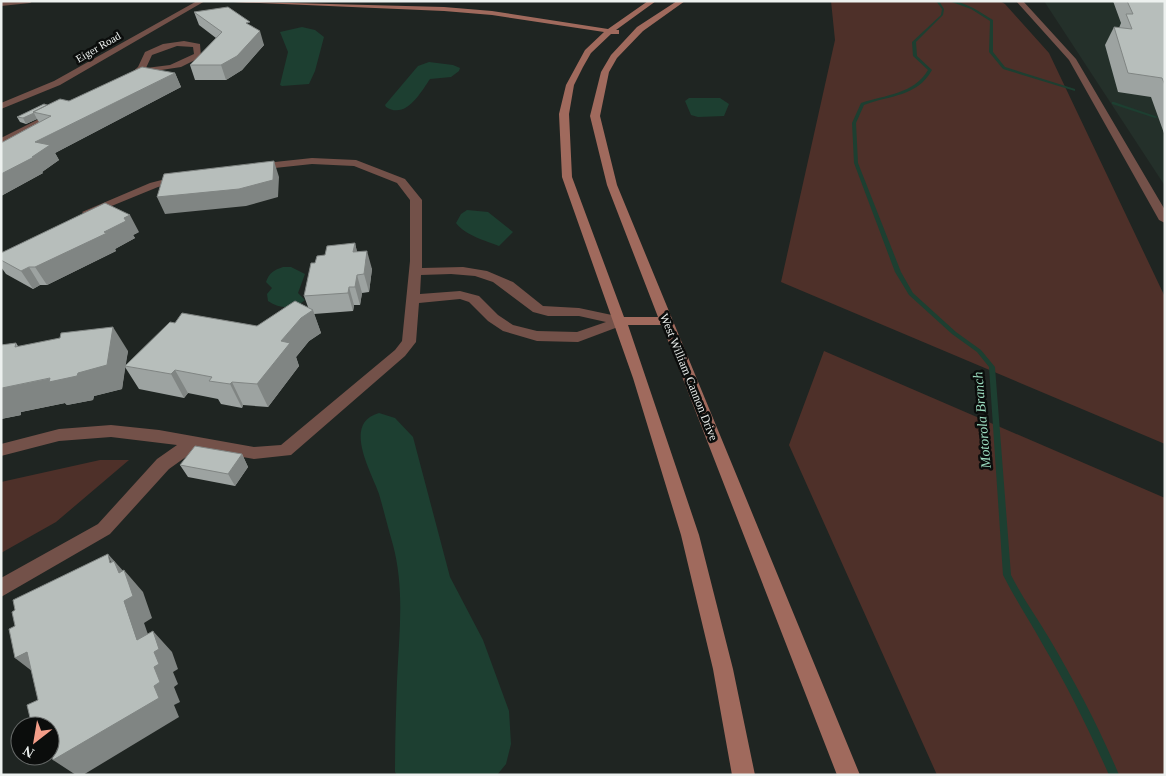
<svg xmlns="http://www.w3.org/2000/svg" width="1166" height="776" font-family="'Times New Roman',serif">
	<rect width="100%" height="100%" fill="#1f2522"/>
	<path fill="#24302a" d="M 1044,1 L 1165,1 L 1165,186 Z"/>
	<path fill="#4e3029" d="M 831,1 L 1000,1 L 1005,4 L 1049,53 L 1165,297 L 1165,444 L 781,282 L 835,40 Z
		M 824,351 L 1165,498 L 1165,775 L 937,775 L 789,445 Z
		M 100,460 L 129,460 L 56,522 L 1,553 L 1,482 Z"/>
	<path fill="#1d3f31" d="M 302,27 L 315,30 L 324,37 L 315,71 L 309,84 L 282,86 L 280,85 L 288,52 L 280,32 Z
		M 429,62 L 453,65 L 460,68 L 459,71 L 451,77 L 430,79 C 421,92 406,120 386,107 L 385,105 L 418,66 Z
		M 689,98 L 720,98 L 729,104 L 724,116 L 698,117 L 691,115 L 685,101 Z
		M 467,210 L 488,212 L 513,232 L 499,246 C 486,241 465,235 456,223 L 461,214 Z
		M 283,267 L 291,267 L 305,274 L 298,293 L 305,300 C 294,310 280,309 268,301 L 267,294 L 272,288 L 266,282 C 269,273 274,270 283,267 Z
		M 379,413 L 395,418 L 413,437 L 450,577 L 483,640 L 509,711 L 511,744 L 506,764 L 497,775 L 397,775 L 395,772 C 395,742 396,711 397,681 C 399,635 405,590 393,545 C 388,528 384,511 379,494 C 371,471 342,423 379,413 Z"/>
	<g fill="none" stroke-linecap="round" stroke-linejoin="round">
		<path fill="#1d3f31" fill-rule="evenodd" d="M 936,1 L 939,1 L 944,9 L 943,15 L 916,42 L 917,56 L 932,70 C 917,97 890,95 864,105 L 856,123 L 858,163 L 901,272 L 913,293 L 956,332 L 981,350 L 995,367 L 1011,575 C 1022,597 1036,616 1049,638 C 1075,682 1099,727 1119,775 L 1109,775 C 1089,730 1068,687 1043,645 C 1030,621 1015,599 1003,575 L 989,367 L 977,352 L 952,334 L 909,295 L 895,272 L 854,163 L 852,123 L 861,103 C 885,95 914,94 928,70 L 913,56 L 912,42 L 941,15 L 942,9 Z
			M 949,1 C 965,1 980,12 993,20 L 993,52 L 1005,67 L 1075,89 L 1075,91 L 1003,69 L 989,52 L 990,21 L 971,9 Z
			M 1112,102 L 1114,102 L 1158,117 L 1155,118 L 1112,104 Z"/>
		<path fill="#735149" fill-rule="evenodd" d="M 33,1 L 30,3 L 1,6 L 1,2 Z
			M 197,1 L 205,1 L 60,85 L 1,109 L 1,103 L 54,81 Z
			M 1016,1 L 1023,1 L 1076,59 L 1165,210 L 1165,223 L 1159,220 L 1069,60 Z
			M 184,41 L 200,44 L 201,57 L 181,67 L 142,73 L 128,82 L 124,79 L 138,67 L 145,52 L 163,44 ZM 177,46 L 193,47 L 194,54 L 170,65 L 146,68 L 152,55 Z
			M 39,119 L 47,121 L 1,145 L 1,138 Z
			M 312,158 L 356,160 L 405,179 L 422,200 L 422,268 L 463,267 L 487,271 L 513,282 L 543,306 L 579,308 L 626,318 L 628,321 L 626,324 L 578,342 L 537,341 L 503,331 L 488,321 L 469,302 L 460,299 L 419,303 L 416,342 L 405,356 L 291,455 L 254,459 L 197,449 L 169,469 L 110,534 L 1,597 L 1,578 L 98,524 L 157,459 L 177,445 L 111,437 L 59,441 L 1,456 L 1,444 L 59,429 L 111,425 L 159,430 L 254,447 L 281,445 L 395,350 L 402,341 L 410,261 L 410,200 L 397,183 L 354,166 L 312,164 L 256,170 L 251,167 L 256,164 ZM 451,274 L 475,276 L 493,282 L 533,312 L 548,316 L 579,316 L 606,322 L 577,332 L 537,331 L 513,325 L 498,315 L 479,296 L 460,291 L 420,294 L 421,275 Z
			M 181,175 L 185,176 L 185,180 L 158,187 L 92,214 L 84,214 L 82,212 L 150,183 Z"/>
		<path fill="#a06a5d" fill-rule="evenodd" d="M 211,1 L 444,7 L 492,11 L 608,29 L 648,1 L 656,1 L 616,30 L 619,30 L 619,34 L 611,34 L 591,53 L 583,67 L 574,85 L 569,114 L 572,177 L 624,317 L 658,317 L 607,185 L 590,116 L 601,72 L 611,55 L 637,27 L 677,1 L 685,1 L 643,31 L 617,58 L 609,72 L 600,116 L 617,185 L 860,775 L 837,775 L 662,325 L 628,325 L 699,535 L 733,669 L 755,775 L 732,775 L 713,669 L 681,535 L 633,378 L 562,177 L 559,114 L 566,85 L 585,50 L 604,32 L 492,15 L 444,11 Z"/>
	</g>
	<path fill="#9da3a1" d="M 1113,1 L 1165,1 L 1165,136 L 1151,97 L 1118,92 L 1105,45 L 1114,27 L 1119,28 L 1121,23 Z
		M 194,12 L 252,26 L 264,45 L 242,70 L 226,80 L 195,80 L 190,65 L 216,38 L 199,25 Z
		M 175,73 L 181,87 L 55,153 L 59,160 L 42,172 L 43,173 L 1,196 L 1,143 L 39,122 L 37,119 L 26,124 L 20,122 L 17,117 L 47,105 L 69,101 Z
		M 139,232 L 133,235 L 135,238 L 115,249 L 116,251 L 47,285 L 40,285 L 33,289 L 6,274 L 1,267 L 1,253 Z
		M 355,243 L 357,252 L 372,269 L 369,292 L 362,293 L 360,305 L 354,305 L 353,311 L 314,314 L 321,333 L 309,341 L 296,357 L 299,366 L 268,407 L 243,405 L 242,408 L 221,404 L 218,399 L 188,393 L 184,398 L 139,389 L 125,367 L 122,389 L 94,396 L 93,400 L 67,405 L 65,403 L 21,412 L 21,415 L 1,419 L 1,345 L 16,343 L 18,346 L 128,351 L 125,366 L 175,323 L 257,326 L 308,307 L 304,296 L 315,263 L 325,255 Z
		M 242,454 L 248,467 L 235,486 L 188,477 L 180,465 Z"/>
	<path fill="#808583" d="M 260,31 L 264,45 L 242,70 L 226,80 L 221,65 Z
		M 175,73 L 181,87 L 55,153 L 59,160 L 42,172 L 43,173 L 1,196 L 1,174 L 35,142 Z
		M 34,113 L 37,119 L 26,124 L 23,118 Z
		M 274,161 L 279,177 L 278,197 L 246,206 L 165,214 L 157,197 Z
		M 130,215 L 139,232 L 133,235 L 135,238 L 115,249 L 116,251 L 47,285 L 35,267 L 104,232 L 124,218 Z
		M 355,243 L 359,261 L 353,252 Z
		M 367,251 L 372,269 L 369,292 L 364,274 Z
		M 29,267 L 40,285 L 33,289 L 21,271 Z
		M 357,275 L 362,293 L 360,305 L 355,287 Z
		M 349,287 L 354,305 L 353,311 L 348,293 Z
		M 313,310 L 321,333 L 309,341 L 296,357 L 299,366 L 268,407 L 257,384 L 281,341 L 301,318 Z
		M 113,327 L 128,351 L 122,389 L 94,396 L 93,400 L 67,405 L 65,403 L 21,412 L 21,415 L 1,419 L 1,391 L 2,388 L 78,373 Z
		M 175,370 L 188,393 L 184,398 L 171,374 Z
		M 232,382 L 243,405 L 242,408 L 230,384 Z
		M 242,454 L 248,467 L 235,486 L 228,474 Z
		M 108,554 L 125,573 L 124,570 L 143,592 L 152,618 L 144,623 L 157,660 L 137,640 Z
		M 153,631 L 172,652 L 178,669 L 173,672 L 178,684 L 174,687 L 180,702 L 174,705 L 179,717 L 83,775 L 76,775 L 53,760 L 57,757 L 50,752 L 50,738 L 154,686 Z
		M 27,652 L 41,678 L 15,658 Z"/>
	<path fill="#b7bebb" stroke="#808583" d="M 1127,1 L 1165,1 L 1165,85 L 1162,78 L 1128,73 L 1114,27 L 1132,29 L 1126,14 L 1133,14 Z
		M 228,7 L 250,22 L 246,23 L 260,31 L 237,56 L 221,65 L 190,65 L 222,32 L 194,12 Z
		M 142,67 L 175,73 L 35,142 L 50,145 L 32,157 L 34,157 L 1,174 L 1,143 L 51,116 L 33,112 L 60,99 L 69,101 Z
		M 44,104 L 47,105 L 33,112 L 34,113 L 23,118 L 17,117 Z
		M 274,161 L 273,180 L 239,189 L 157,197 L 164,174 Z
		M 105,203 L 130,215 L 124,218 L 126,221 L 104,232 L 107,233 L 35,267 L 29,267 L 21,271 L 1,260 L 1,253 Z
		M 355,243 L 353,252 L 367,251 L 364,274 L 357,275 L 355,287 L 349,287 L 348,293 L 304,296 L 311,263 L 315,263 L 317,256 L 325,255 L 327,246 Z
		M 295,301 L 313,310 L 301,318 L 281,341 L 290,343 L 257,384 L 232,382 L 230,384 L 209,381 L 212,377 L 175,370 L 171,374 L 125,366 L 170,322 L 175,323 L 182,313 L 257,326 Z
		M 113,327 L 107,365 L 78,373 L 77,376 L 49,382 L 50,378 L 2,388 L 1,391 L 1,345 L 16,343 L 15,347 L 60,338 L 61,333 Z
		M 195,446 L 242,454 L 228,474 L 180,465 Z
		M 108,554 L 110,563 L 114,561 L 119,573 L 124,570 L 133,596 L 124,601 L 137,640 L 153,631 L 159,649 L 154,652 L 159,664 L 154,667 L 160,682 L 154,686 L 159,698 L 53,760 L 50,747 L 50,726 L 32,726 L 27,705 L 38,700 L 27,652 L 15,658 L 9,629 L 15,626 L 12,612 L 15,610 L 13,600 Z"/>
	<g text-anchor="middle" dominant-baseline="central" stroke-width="5" stroke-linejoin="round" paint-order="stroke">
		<g font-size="11" fill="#edf1ef" stroke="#0b0d0c">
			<text transform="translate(98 47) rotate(-30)">Eiger Road</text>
		</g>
		<g font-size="12" fill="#edf1ef" stroke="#0b0d0c">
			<text transform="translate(689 377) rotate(68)">West William Cannon Drive</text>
		</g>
		<g font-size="14" font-style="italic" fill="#9bdcbf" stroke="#0b0d0c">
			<text transform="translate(982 420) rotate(-95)">Motorola Branch</text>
		</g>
	</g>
	<rect width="1166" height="776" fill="none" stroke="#edf1ef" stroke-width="5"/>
	<g transform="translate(35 741) rotate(211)"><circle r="24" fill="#0b0d0c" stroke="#656867"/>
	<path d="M0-4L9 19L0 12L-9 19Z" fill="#f49e89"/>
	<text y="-8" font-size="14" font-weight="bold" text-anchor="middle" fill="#edf1ef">N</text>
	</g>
</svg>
